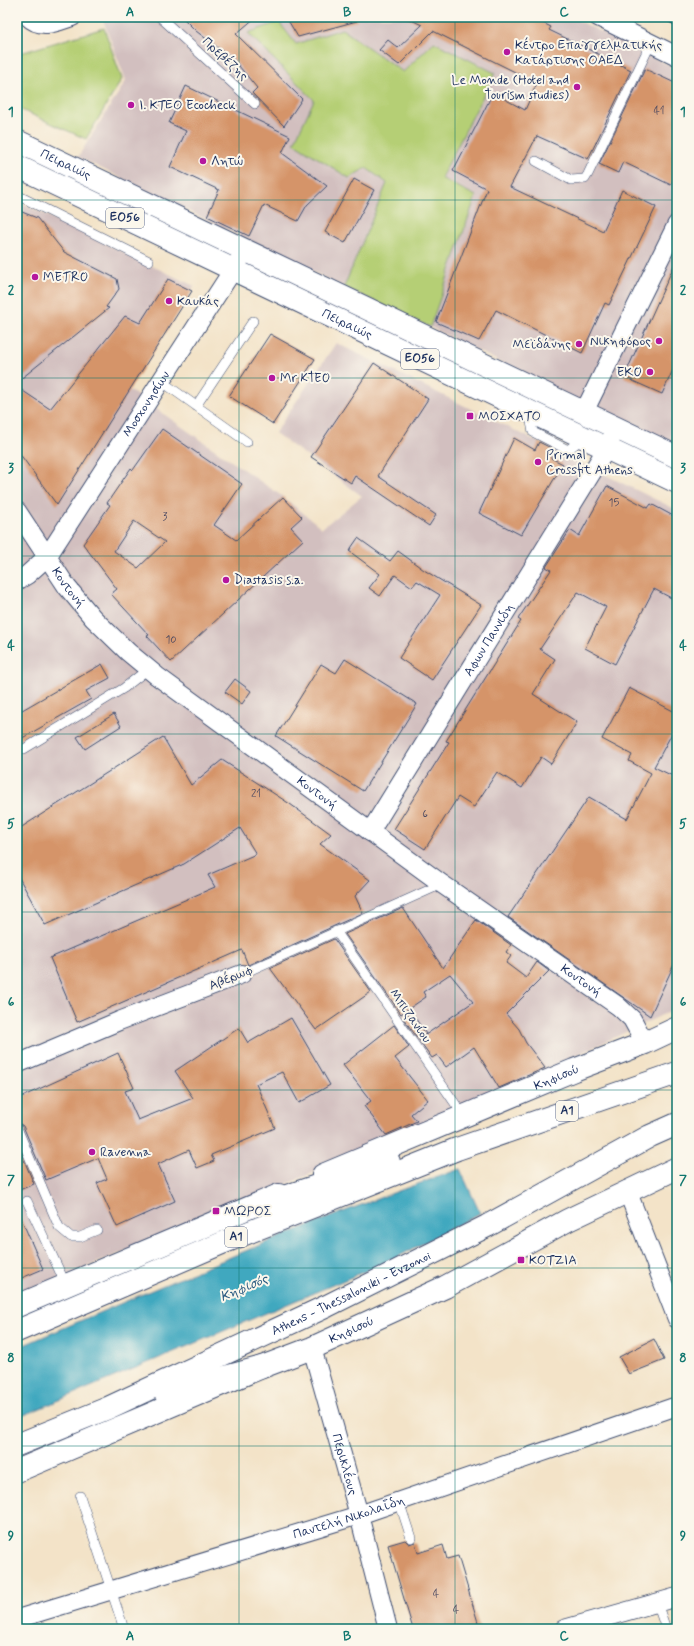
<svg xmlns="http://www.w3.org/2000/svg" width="694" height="1646" font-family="Mynerve,sans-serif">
	<rect width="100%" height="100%" fill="#fbf7ec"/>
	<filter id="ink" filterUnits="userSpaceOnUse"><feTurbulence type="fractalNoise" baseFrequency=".025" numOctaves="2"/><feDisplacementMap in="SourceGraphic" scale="8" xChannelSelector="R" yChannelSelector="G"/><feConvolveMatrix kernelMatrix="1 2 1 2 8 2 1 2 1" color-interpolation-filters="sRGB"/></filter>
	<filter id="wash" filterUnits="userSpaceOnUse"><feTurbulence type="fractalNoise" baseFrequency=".012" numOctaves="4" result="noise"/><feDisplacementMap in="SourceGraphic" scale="16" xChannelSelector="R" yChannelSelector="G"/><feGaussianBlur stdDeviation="0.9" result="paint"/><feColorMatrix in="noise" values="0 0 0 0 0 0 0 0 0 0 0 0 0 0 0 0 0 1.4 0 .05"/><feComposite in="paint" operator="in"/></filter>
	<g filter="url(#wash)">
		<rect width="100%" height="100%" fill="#f3e3c8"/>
		<path fill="#d2bfbf" d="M 102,17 L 571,17 L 677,69 L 677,450 L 430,327 L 476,196 L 441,178 L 495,74 L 434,42 L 403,72 L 342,29 L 296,44 L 249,33 L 314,100 L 365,168 L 387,183 L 344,287 L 78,157 L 126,81 Z
			M 17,201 L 194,286 L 129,390 L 283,497 L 322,528 L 362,496 L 275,433 L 336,343 L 677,510 L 677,1008 L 426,1126 L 17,1296 Z"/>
		<path fill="#b5cf74" stroke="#687f69" d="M 279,22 L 296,44 L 342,29 L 403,72 L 434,42 L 495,73 L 441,178 L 476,196 L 430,327 L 344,287 L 387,183 L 366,168 L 349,178 L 294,143 L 314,100 L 248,33 Z
			M 104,28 L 122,79 L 86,139 L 17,108 L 17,54 Z"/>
		<path fill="#3fa8bf" stroke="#2d6c8e" d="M 460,1169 L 480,1213 L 392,1260 L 17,1418 L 17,1348 C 164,1285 309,1221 460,1169 Z"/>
		<g id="blocks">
			<path fill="#d59469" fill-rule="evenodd" d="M 182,17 L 256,17 L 236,34 L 302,99 L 284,126 L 252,93 L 257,88 L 234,60 L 196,31 Z
				M 286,17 L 356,17 L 357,21 L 298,37 Z
				M 405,17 L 531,17 L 551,27 L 549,30 L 631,70 L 588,159 L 537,136 L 510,187 L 603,231 L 622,190 L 656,207 L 609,305 L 605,303 L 582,353 L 496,310 L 479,341 L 436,322 L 487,189 L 453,171 L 493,93 L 525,110 L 537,83 L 433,31 L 399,65 L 379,50 L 388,40 L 398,48 L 422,25 Z
				M 645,69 L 677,84 L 677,173 L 671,185 L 623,162 L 618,173 L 599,164 Z
				M 186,86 L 290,136 L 282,153 L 327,186 L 307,205 L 298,221 L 264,205 L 249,236 L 207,216 L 219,190 L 170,167 L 186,131 L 169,123 Z
				M 354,179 L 374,190 L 345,243 L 325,232 Z
				M 17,210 L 37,218 L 64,252 L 117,279 L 119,289 L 106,307 L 109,308 L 17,382 Z
				M 677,259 L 677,361 L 662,394 L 624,377 Z
				M 168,279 L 192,291 L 57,505 L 17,450 L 17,387 L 50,409 L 125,316 L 140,323 Z
				M 270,334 L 315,359 L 273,424 L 229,396 Z
				M 374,363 L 428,399 L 378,476 L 436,515 L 429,526 L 355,476 L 351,483 L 311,457 Z
				M 162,429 L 242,484 L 214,525 L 236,540 L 283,497 L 302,517 L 291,527 L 303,540 L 171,662 L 147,636 L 149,635 L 111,594 L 117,589 L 83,544 L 110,505 L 107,503 L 131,468 L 133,470 ZM 134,521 L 165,542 L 138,568 L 114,551 Z
				M 514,438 L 535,450 L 539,442 L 555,450 L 551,458 L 563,464 L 521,535 L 479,513 Z
				M 607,486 L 648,508 L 651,504 L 677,518 L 677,601 L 654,589 L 615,664 L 585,648 L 606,607 L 578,592 L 540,649 L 555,659 L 533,694 L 577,722 L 551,764 L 541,757 L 522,788 L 497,772 L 474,807 L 458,797 L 425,849 L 394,829 L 449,742 L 446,741 L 521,621 L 518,619 L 551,570 L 546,567 L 570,530 L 579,536 Z
				M 358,538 L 390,561 L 398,551 L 424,570 L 481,605 L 432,680 L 399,658 L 440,595 L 417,581 L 412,587 L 395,575 L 380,596 L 369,588 L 380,574 L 349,551 Z
				M 345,659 L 417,704 L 363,791 L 276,736 L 321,664 L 336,673 Z
				M 102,664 L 110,678 L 86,691 L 91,699 L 17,741 L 17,713 Z
				M 235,679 L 251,691 L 242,704 L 225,692 Z
				M 629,688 L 677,713 L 677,724 L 654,767 L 677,778 L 677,958 L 650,1016 L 508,917 L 589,797 L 627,819 L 651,773 L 629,761 L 632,755 L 602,739 Z
				M 114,714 L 121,726 L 85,749 L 77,737 Z
				M 163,737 L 191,785 L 222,760 L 290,804 L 331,834 L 320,844 L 370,880 L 355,896 L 363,913 L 248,965 L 242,950 L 77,1022 L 50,958 L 215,887 L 208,875 L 256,854 L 240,828 L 184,864 L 45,925 L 17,874 L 17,830 Z
				M 403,908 L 443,968 L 476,920 L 511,945 L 506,952 L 511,956 L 506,963 L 526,978 L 537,962 L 549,971 L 506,1014 L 519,1029 L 526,1043 L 545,1068 L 499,1088 L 474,1047 L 446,1067 L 437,1055 L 432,1058 L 403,1018 L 411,1012 L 426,1034 L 421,1038 L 473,1002 L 450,974 L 423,992 L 426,997 L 401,1014 L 345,934 Z
				M 334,939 L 371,992 L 316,1030 L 270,968 Z
				M 291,1018 L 330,1085 L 299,1103 L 282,1072 L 256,1084 L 275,1128 L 211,1155 L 214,1161 L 197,1168 L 189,1150 L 158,1164 L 175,1201 L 117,1227 L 97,1183 L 107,1179 L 98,1158 L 46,1180 L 23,1126 L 17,1122 L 17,1099 L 118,1053 L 134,1088 L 125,1091 L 138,1120 L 193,1098 L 175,1071 L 239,1028 L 248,1043 Z
				M 394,1025 L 409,1047 L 395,1058 L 428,1100 L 411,1114 L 417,1121 L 386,1135 L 364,1106 L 371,1101 L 343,1065 Z
				M 17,1143 L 34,1184 L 17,1191 Z
				M 17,1209 L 43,1269 L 17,1280 Z
				M 654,1339 L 664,1360 L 629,1374 L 619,1357 Z
				M 405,1540 L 409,1544 L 415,1542 L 418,1553 L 443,1545 L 447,1559 L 458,1556 L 480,1629 L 413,1629 L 388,1545 Z"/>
		</g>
	</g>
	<g filter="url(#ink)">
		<use href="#blocks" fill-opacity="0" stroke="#3b4a6e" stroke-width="1"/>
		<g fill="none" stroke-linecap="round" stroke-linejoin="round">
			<g stroke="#3b4a6e" stroke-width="10">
				<path id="service" d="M 160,17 L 255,104
					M 536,161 L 571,180 L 585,179 L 588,174 L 651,43
					M 17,195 L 149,261
					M 161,381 L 247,442
					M 196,406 L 253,321
					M 529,412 L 533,432 L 568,450 L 583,438
					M 24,749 L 124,688 L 148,669
					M 336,931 L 463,1115
					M 242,974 L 442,884
					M 17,1128 L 59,1227 L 71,1237 L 80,1237 L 97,1230
					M 27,1201 L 66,1285
					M 80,1496 L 124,1629
					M 399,1501 L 411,1538
					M 657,1603 L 666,1629"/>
			</g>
			<g stroke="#3b4a6e" stroke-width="20">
				<g id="minor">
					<path d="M 28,17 C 41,30 57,22 72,17"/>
					<path d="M 598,17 L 677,56"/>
					<path d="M 584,412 L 677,224"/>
					<path id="s1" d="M 17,511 L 67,587 L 93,618 L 128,652 L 157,676 L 442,884 L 618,1006 L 632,1019 L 645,1043"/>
					<path id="s2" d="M 17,581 L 27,575 L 47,557 L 240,259"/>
					<path id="s3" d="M 370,832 L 607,448 L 616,427"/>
					<path d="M 17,1064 L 119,1021 L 242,974"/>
					<path d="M 627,1190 L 677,1319"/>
					<path id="s4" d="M 312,1348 L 359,1515 L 388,1629"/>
					<path id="s5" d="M 17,1619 L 359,1515 L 677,1406"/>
					<path d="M 564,1629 L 677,1597"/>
				</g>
			</g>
			<g stroke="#3b4a6e" stroke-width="24">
				<g id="secondary">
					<path id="s6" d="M 323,1175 L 574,1070 L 645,1043 L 677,1028"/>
					<path d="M 17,1306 L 279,1195"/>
					<path id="s7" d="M 17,1471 L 262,1367 L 312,1348 L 445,1287 L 568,1220 L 677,1168"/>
				</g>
			</g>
			<g stroke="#3b4a6e" stroke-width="24">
				<g id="primary">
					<path id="s8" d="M 17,141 L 677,457"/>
					<path id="s9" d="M 17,166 L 677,482"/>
				</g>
			</g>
			<g stroke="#3b4a6e" stroke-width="24">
				<g id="motorway">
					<path d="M 263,1204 L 389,1162"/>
					<path d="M 17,1331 L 222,1243 L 457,1149 L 677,1073"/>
					<path d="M 165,1393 L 262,1367"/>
					<path id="s10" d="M 17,1445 L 108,1408 L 327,1306 L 487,1226 L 650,1136 L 677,1124"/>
				</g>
			</g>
			<use href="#service" stroke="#fff" stroke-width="9"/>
			<use href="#minor" stroke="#fff" stroke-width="18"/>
			<use href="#secondary" stroke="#fff" stroke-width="22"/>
			<use href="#primary" stroke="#fff" stroke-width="22"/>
			<use href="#motorway" stroke="#fff" stroke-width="22"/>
			<path stroke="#1b2f5e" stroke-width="3" d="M 661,17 L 677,25"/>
		</g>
	</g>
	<path fill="none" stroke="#0f766e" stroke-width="1" stroke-opacity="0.55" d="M 239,17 L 239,1629M 455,17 L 455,1629M 17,200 L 677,200M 17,378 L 677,378M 17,556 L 677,556M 17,734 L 677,734M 17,912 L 677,912M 17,1090 L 677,1090M 17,1268 L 677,1268M 17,1446 L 677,1446"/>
	<g fill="#b5179e" stroke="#fbf7ec" stroke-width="1.5">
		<circle cx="507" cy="52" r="4"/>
		<circle cx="577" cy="87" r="4"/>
		<circle cx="131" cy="105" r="4"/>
		<circle cx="203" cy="161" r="4"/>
		<circle cx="35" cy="277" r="4"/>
		<circle cx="169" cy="301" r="4"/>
		<circle cx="659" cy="341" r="4"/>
		<circle cx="579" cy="344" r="4"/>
		<circle cx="650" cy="372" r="4"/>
		<circle cx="272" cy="378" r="4"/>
		<rect x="466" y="412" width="8" height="8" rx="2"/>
		<circle cx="538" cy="462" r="4"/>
		<circle cx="226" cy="580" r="4"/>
		<circle cx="92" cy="1152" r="4"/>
		<rect x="212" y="1207" width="8" height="8" rx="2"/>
		<rect x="517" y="1256" width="8" height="8" rx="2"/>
	</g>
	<g text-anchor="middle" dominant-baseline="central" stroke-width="4" stroke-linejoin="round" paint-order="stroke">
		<g font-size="11" fill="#4a4861">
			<text x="659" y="111">41</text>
			<text x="614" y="503">15</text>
			<text x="165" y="517">3</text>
			<text x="171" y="640">10</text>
			<text x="256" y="794">21</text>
			<text x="425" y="814">6</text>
			<text x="436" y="1594">4</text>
			<text x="456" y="1610">4</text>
		</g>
		<g fill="#fbf7ec" stroke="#5e6b89" stroke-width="1">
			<rect x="106" y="208" width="38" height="20" rx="3"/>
			<rect x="401" y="349" width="38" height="20" rx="3"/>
			<rect x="556" y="1101" width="22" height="20" rx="3"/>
			<rect x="225" y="1227" width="22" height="20" rx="3"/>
		</g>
		<g font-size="12" font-weight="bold" fill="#1b2f5e">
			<text x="125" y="218">ΕΟ56</text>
			<text x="420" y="359">ΕΟ56</text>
			<text x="567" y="1111">Α1</text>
			<text x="236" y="1237">Α1</text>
		</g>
		<g font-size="13" fill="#1b2f5e" stroke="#fbf7ec" text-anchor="start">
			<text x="515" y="45">Κέντρο Επαγγελματικής<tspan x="515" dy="15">Κατάρτισης ΟΑΕΔ</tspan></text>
			<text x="569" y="80" text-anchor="end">Le Monde (Hotel and<tspan x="569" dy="15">Tourism studies)</tspan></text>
			<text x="139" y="105">Ι. ΚΤΕΟ Ecocheck</text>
			<text x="211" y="161">Λητώ</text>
			<text x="43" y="277">METRO</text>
			<text x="177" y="301">Καυκάς</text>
			<text x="651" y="341" text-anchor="end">Νικηφόρος</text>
			<text x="571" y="344" text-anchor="end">Μεϊδάνης</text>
			<text x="642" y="372" text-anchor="end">EKO</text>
			<text x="280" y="378">Mr KTEO</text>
			<text x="478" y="416">ΜΟΣΧΑΤΟ</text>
			<text x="546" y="455">Primal<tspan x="546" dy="15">Crossfit Athens</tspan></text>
			<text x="234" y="580">Diastasis s.a.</text>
			<text x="100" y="1152">Ravenna</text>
			<text x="224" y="1211">ΜΩΡΟΣ</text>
			<text x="529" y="1260">ΚΟΤΖΙΑ</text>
		</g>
		<g font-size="13" fill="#1b2f5e" stroke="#fbf7ec">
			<text transform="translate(225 59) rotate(43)">Πρεβέζης</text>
			<text stroke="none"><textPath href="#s8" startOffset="54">Πειραιώς</textPath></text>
			<text stroke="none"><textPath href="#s9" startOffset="366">Πειραιώς</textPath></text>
			<text stroke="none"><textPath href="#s2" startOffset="221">Μοσχονησίων</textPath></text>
			<text stroke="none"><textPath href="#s1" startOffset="92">Κοντονή</textPath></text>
			<text stroke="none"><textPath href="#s3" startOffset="226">Αφων Παννιδη</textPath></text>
			<text stroke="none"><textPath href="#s1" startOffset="416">Κοντονή</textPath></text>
			<text transform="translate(231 978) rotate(-22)">Αβέρωφ</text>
			<text stroke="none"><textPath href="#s1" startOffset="740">Κοντονή</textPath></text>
			<text transform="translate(410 1016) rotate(55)">Μπιζανίου</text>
			<text stroke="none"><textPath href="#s6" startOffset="253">Κηφισού</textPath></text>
			<text stroke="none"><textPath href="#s10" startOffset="367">Athens - Thessaloniki - Evzonoi</textPath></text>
			<text stroke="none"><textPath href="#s7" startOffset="363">Κηφισού</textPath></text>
			<text stroke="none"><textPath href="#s4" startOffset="121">Περικλέους</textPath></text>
			<text stroke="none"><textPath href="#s5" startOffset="347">Παντελή Νικολαΐδη</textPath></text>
		</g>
		<g font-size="14" font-style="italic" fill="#285980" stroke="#fbf7ec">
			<text transform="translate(244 1288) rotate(-23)">Κηφισός</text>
		</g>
	</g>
	<rect width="694" height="1646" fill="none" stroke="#fbf7ec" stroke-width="44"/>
	<rect x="22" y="22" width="650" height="1602" fill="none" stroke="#0f766e" stroke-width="1.5"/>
	<g font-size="13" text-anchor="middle" font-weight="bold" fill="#0f766e">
		<text x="130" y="16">A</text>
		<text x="347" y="16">B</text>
		<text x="564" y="16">C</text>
		<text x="11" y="116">1</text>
		<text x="683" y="116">1</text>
		<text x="11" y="294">2</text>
		<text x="683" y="294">2</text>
		<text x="11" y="472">3</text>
		<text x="683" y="472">3</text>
		<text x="11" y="650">4</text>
		<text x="683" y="650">4</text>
		<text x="11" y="828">5</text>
		<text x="683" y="828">5</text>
		<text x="11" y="1006">6</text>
		<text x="683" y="1006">6</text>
		<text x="11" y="1184">7</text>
		<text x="683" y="1184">7</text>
		<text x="11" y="1362">8</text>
		<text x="683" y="1362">8</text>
		<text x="11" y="1540">9</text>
		<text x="683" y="1540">9</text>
		<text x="130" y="1640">A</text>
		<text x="347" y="1640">B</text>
		<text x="564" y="1640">C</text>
	</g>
</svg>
